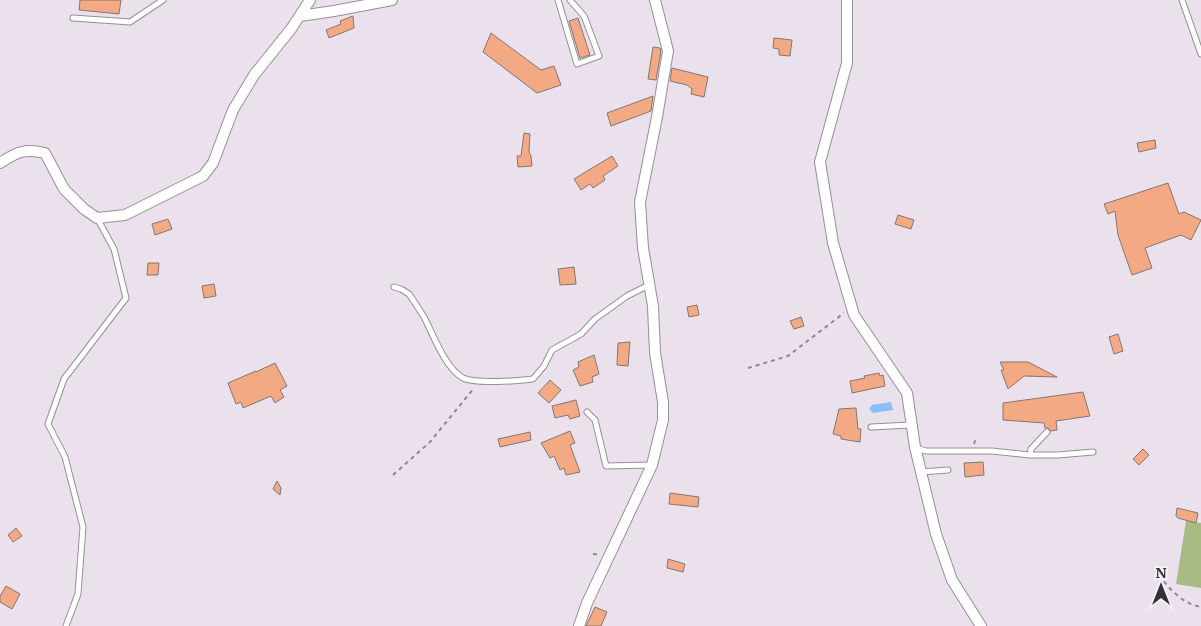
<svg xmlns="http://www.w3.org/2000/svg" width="1201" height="626" font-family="Merriweather,serif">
	<rect width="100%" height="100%" fill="#eae1ec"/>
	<path fill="#aaba84" d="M 1186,521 L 1201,523 L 1201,588 L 1176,584 Z"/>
	<path fill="#89bffa" d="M 891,402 L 893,410 L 873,413 L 869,409 L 872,405 Z"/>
	<path fill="#f4a985" stroke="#837771" d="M 80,0 L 121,0 L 119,14 L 79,10 Z
		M 353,16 L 354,28 L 329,38 L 326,30 L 341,24 L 340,21 Z
		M 578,18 L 590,55 L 580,58 L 569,21 Z
		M 491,33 L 541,70 L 554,66 L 561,85 L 537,93 L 483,52 Z
		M 774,38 L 792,40 L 790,56 L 779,55 L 779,49 L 773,48 Z
		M 653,47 L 660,48 L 661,51 L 656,80 L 648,79 Z
		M 672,68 L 708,77 L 704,97 L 691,94 L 692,89 L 687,85 L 670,81 Z
		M 653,96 L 651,111 L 611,126 L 607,113 Z
		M 524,133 L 530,134 L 529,152 L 531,156 L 532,166 L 518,167 L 517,156 L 521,156 Z
		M 1155,140 L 1156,148 L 1139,152 L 1137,143 Z
		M 612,156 L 618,166 L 603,176 L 605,180 L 593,188 L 590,184 L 581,190 L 574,179 Z
		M 1168,183 L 1179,214 L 1184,212 L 1201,220 L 1191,240 L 1181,235 L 1145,248 L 1152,268 L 1132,275 L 1118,235 L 1115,211 L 1108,214 L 1104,204 Z
		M 898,215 L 914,220 L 911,229 L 895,224 Z
		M 168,219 L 172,229 L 155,235 L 152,224 Z
		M 148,263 L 159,263 L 158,275 L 147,275 Z
		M 574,267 L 576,284 L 560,285 L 558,269 Z
		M 214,284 L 216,296 L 204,298 L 202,286 Z
		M 697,305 L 699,315 L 689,317 L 687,307 Z
		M 801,317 L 804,326 L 794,329 L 790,321 Z
		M 1118,334 L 1123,351 L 1114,354 L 1109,337 Z
		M 630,342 L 628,366 L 617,365 L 618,343 Z
		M 594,355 L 599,374 L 592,377 L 593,382 L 580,386 L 573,370 L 579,367 L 578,362 Z
		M 1000,362 L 1028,362 L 1057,377 L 1024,376 L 1008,389 L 1001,370 L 1004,370 Z
		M 275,363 L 287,386 L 280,390 L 284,397 L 275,403 L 271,396 L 243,408 L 241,402 L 236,404 L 228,383 L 256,371 L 256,372 Z
		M 879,373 L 880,376 L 883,375 L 885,386 L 852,393 L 850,381 L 865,378 L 864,376 Z
		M 550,380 L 561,390 L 549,403 L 538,393 Z
		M 1083,392 L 1090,416 L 1056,421 L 1057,430 L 1051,431 L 1048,428 L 1045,428 L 1044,423 L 1003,420 L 1003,403 Z
		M 576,400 L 580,416 L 570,419 L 568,415 L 555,418 L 552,406 Z
		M 856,408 L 858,429 L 861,429 L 860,442 L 841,439 L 841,436 L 833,434 L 839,409 Z
		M 570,431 L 575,443 L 570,445 L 580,472 L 566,475 L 564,468 L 560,470 L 554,456 L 550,458 L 541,443 Z
		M 530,432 L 531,440 L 500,447 L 498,439 Z
		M 1143,449 L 1149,455 L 1139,465 L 1133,459 Z
		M 983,462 L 984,475 L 965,477 L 964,463 Z
		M 277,481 L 281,488 L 280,495 L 273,489 Z
		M 670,493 L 699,497 L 698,507 L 669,504 Z
		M 1177,508 L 1198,513 L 1196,523 L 1178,518 L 1176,516 Z
		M 16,528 L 22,536 L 13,542 L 8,535 Z
		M 668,559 L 685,564 L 683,572 L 667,568 Z
		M 6,586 L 20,594 L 12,609 L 0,602 L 0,596 Z
		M 595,607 L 607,612 L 601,626 L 586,626 Z"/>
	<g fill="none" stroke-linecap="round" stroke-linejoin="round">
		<g stroke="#968e98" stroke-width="7">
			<path id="service" d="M 558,0 L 577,64 L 599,56 L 584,16 L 570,0
				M 1182,0 L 1201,54
				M 73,18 L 130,22 L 163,0
				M 394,287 L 401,289 L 409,294 C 414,301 419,309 424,317 C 433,334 445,368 463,378 C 476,384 518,381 533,379 L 544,366 L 552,350 L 581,334 L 595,319 L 627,296 L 649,285
				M 587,412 L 595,420 L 606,466 L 651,465
				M 871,427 L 911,425
				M 916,448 L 926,451 L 992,451 L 1030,455 L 1058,455 L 1093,452
				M 1030,455 L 1031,449 L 1047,432
				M 921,472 L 948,470
				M 66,626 L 78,594 L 83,527 L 65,457 L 48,424 L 64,379 L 126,298 L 114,249 L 97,218"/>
		</g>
		<g stroke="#968e98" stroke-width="12">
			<path id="minor" d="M 847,0 L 847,63 L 820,162 L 833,243 L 854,315 L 907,393 L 915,447 L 936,534 L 952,580 L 981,626
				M 300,16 L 334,11 L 392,0
				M 0,163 C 17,152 25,148 45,153 L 64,189 L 84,209 L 97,218 L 125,215 L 203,176 L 213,163 L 233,110 L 254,75 L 291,29 L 310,0
				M 579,626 L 587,603 L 652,465 L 663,420 L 663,402 L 655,353 L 653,306 L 643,248 L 640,202 L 657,117 L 668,51 L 655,0"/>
		</g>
		<path stroke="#8f8890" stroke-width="2" stroke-dasharray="4 4" stroke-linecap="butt" d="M 748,368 L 788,356 L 844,313
			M 974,444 L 976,438
			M 393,475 L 430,442 L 474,388
			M 593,554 L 600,555
			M 1159,575 C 1169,589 1183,604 1201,607"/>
		<use href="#service" stroke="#fff" stroke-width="5"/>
		<use href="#minor" stroke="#fff" stroke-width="10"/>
	</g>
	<g transform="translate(1161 586)" stroke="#f7eef9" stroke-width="4" paint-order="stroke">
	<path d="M0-4L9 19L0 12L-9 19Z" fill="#343035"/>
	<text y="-8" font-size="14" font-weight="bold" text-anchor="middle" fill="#343035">N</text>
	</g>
</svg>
